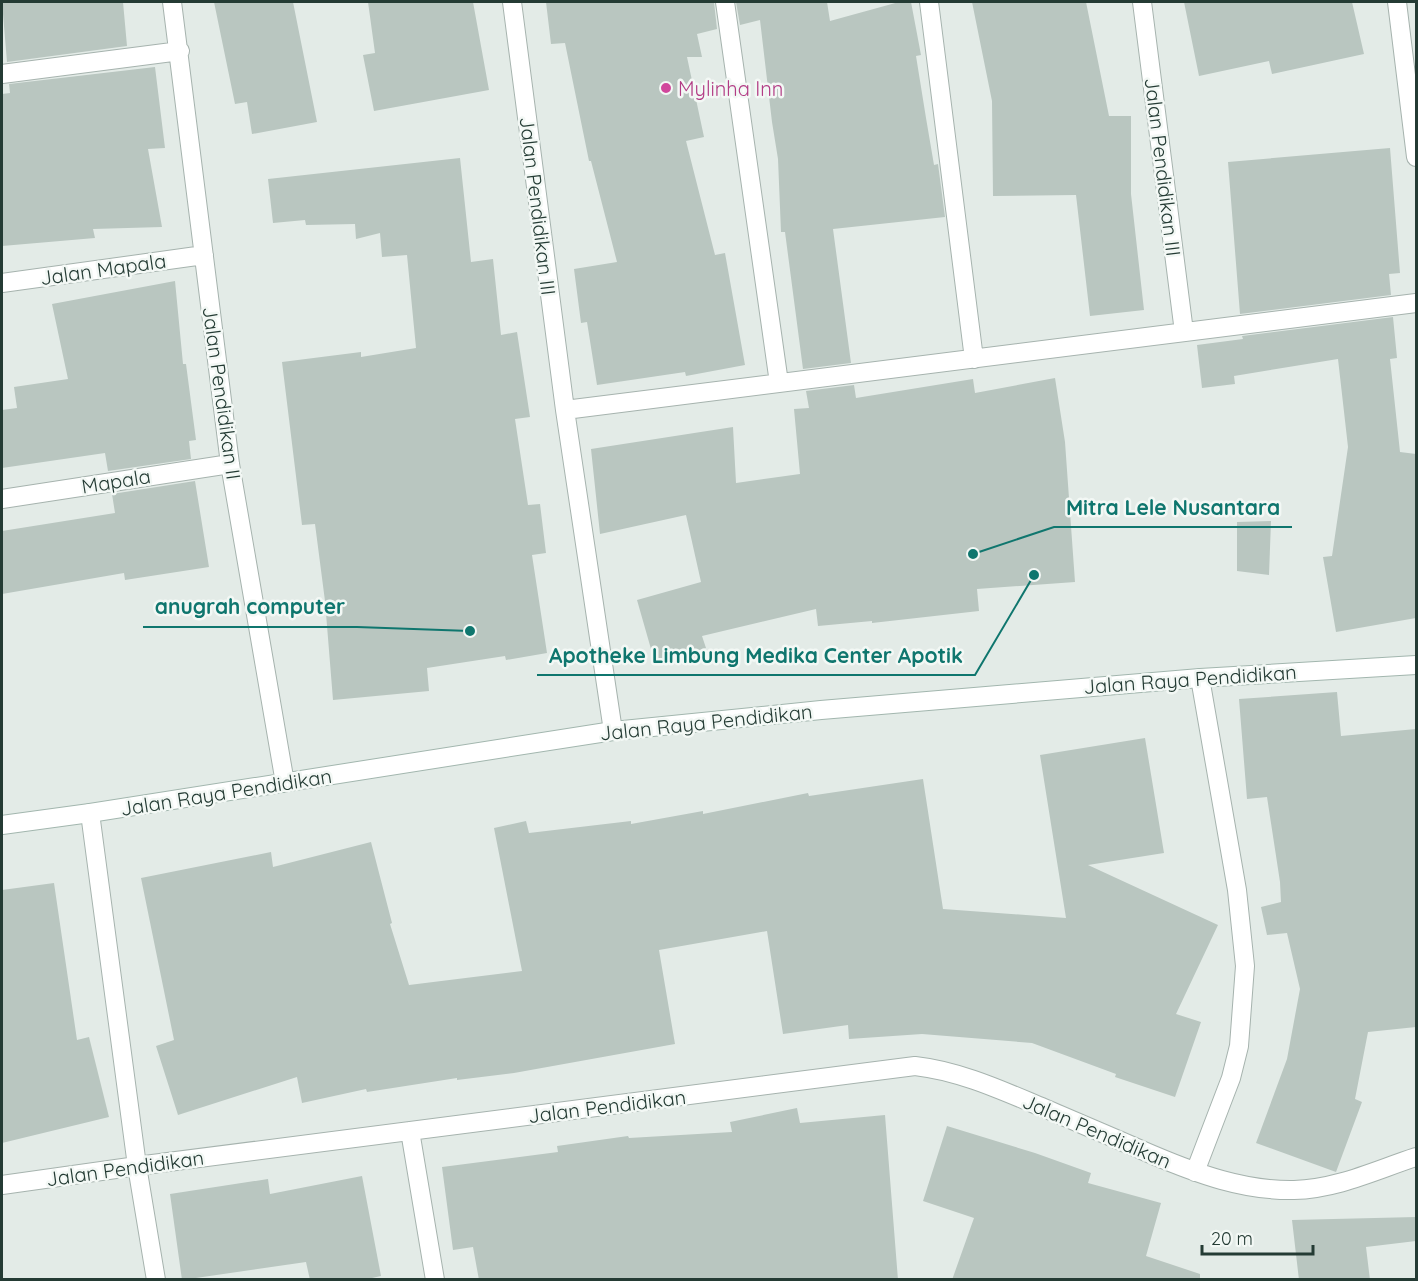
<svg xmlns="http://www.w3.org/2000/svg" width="1418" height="1281" font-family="Quicksand,sans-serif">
	<rect width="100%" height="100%" fill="#e3ebe7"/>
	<path fill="#b9c6c0" d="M 2,2 L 123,2 L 127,46 L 7,62 Z
		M 214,2 L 293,2 L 317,122 L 252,134 L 247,102 L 235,104 Z
		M 368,2 L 473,2 L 489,90 L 374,111 L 363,55 L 375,53 Z
		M 546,2 L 714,2 L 717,29 L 697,34 L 702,57 L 687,57 L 704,137 L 686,141 L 715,255 L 725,253 L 745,365 L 686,376 L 685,372 L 597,385 L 587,322 L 581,323 L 574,269 L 617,262 L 591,161 L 589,161 L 565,43 L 551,44 Z
		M 736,2 L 827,2 L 830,21 L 899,2 L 911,2 L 921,55 L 916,56 L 926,118 L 934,165 L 938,164 L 945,217 L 833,229 L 851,363 L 803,369 L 785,232 L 781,232 L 778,159 L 772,122 L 760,20 L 740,25 Z
		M 972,2 L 1086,2 L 1109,116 L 1131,116 L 1131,194 L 1144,310 L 1090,316 L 1076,195 L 993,196 L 992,101 Z
		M 1184,2 L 1352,2 L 1364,54 L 1272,74 L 1269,61 L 1199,76 Z
		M 155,67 L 165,148 L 148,149 L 162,227 L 93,229 L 95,238 L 2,246 L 2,94 L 10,93 L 9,84 Z
		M 1390,148 L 1400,273 L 1389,274 L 1391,295 L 1240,314 L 1228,162 Z
		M 460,158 L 471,262 L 493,259 L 501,335 L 517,332 L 530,417 L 515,419 L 528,505 L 540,504 L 546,553 L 532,555 L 547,653 L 506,660 L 505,656 L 427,668 L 429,691 L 333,700 L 325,601 L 315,524 L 302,525 L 282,362 L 361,352 L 361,357 L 416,348 L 407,255 L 382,257 L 380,233 L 356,239 L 355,224 L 306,225 L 305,220 L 273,223 L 268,179 Z
		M 175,281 L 183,364 L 186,364 L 196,440 L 189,441 L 191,459 L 108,471 L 105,453 L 2,468 L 2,410 L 17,408 L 14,387 L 68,379 L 52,304 Z
		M 1393,317 L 1397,358 L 1390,359 L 1400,452 L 1416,454 L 1416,618 L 1336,632 L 1323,557 L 1332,556 L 1348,447 L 1338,359 L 1234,376 L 1235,384 L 1202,388 L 1197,345 L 1243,339 L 1242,336 Z
		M 1055,378 L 1065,442 L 1075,582 L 977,589 L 979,611 L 872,623 L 872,621 L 818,626 L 816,609 L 702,636 L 706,648 L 655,663 L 637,600 L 701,582 L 686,515 L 600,534 L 591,449 L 733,427 L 736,483 L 800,474 L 794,409 L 809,408 L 806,391 L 854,385 L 856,398 L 973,379 L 975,393 Z
		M 195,481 L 209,567 L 125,580 L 124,573 L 2,594 L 2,531 L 115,513 L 112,494 Z
		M 1271,521 L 1269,575 L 1237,571 L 1237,522 Z
		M 1337,692 L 1341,736 L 1416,729 L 1416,1027 L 1368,1032 L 1355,1099 L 1362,1102 L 1336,1172 L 1256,1143 L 1287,1059 L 1300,989 L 1287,933 L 1267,935 L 1261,907 L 1281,902 L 1280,882 L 1267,797 L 1247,799 L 1239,699 Z
		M 1145,738 L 1164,853 L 1088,865 L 1218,925 L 1176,1014 L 1201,1022 L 1175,1097 L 1115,1077 L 1116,1074 L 1032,1043 L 922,1034 L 849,1039 L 848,1025 L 783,1034 L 767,931 L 659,950 L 675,1044 L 514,1073 L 457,1080 L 457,1078 L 367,1092 L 366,1089 L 302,1103 L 297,1077 L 178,1115 L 156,1046 L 174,1040 L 141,878 L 271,852 L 273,867 L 371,842 L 392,923 L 390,924 L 409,985 L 522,971 L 494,828 L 526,821 L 529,833 L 631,821 L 631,824 L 703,811 L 703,814 L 808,793 L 809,796 L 923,779 L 943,909 L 1066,918 L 1040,755 Z
		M 54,883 L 77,1040 L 89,1037 L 109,1117 L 2,1143 L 2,890 Z
		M 797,1108 L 800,1123 L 885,1115 L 898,1280 L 479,1280 L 473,1247 L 453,1250 L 442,1167 L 558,1152 L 557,1146 L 628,1136 L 629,1138 L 732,1132 L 730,1122 Z
		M 947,1126 L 1035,1153 L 1091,1173 L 1088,1183 L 1161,1203 L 1146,1256 L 1200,1274 L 1200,1280 L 952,1280 L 974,1218 L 923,1201 Z
		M 362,1176 L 381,1276 L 363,1280 L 310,1280 L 306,1262 L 182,1280 L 170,1194 L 268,1179 L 270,1194 Z
		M 1416,1217 L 1416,1241 L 1366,1247 L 1370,1280 L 1299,1280 L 1292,1220 Z"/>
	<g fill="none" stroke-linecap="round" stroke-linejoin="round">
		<g stroke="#a6b3ae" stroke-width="20">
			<path id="street" d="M 172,2 L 230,464 L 285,783
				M 512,2 L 565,410 L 613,731
				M 725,2 L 779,383
				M 929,2 L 974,359
				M 1142,2 L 1184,332
				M 1397,2 L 1416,157
				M 2,74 L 180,51
				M 2,283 L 204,255
				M 565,410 L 1416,303
				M 2,499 L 230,464
				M 90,813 L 137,1166 L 156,1280
				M 410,1131 L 435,1280
				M 1195,1172 L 1231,1078 L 1239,1046 L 1245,966 L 1237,890 L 1200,678
				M 2,1185 L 137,1166 L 915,1066 C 960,1071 1003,1091 1044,1108 C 1081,1124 1117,1139 1153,1155 C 1198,1174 1244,1191 1294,1190 C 1337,1189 1376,1170 1416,1157"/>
		</g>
		<g stroke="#a2b6ae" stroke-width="20">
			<path id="secondary" d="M 2,825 L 90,813 L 613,731 L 821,710 L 1200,678 L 1416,665"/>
		</g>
		<use href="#street" stroke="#fff" stroke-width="18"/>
		<use href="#secondary" stroke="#fff" stroke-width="18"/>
	</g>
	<circle fill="#d1479c" stroke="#f3f8f5" stroke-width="2" cx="666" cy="88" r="6"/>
	<g text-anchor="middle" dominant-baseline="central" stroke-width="5" stroke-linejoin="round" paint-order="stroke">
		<g font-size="20" fill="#b23c85" stroke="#f3f8f5" text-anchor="start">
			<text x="678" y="88">Mylinha Inn</text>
		</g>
		<g font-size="20" fill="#243b34" stroke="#f3f8f5">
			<text transform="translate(1163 167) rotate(83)">Jalan Pendidikan III</text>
			<text transform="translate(538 206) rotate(83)">Jalan Pendidikan III</text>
			<text transform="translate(103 269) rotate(-8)">Jalan Mapala</text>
			<text transform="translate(222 393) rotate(82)">Jalan Pendidikan II</text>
			<text transform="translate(116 481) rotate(-9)">Mapala</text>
			<text transform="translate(1190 679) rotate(-4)">Jalan Raya Pendidikan</text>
			<text transform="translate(706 722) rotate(-6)">Jalan Raya Pendidikan</text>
			<text transform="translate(226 792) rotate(-9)">Jalan Raya Pendidikan</text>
			<text transform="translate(607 1106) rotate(-7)">Jalan Pendidikan</text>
			<text transform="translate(1097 1131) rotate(23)">Jalan Pendidikan</text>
			<text transform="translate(125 1168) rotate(-8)">Jalan Pendidikan</text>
		</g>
	</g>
	<path fill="none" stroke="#0f766e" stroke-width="2" d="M973 554L1054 527H1292M470 631L357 627H143M1034 575L975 675H537"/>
	<g fill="#0f766e" stroke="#f3f8f5" stroke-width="2">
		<circle cx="973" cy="554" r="6"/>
		<circle cx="470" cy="631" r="6"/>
		<circle cx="1034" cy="575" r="6"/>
	</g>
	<g font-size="21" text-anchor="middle" font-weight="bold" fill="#0f766e" stroke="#f3f8f5" stroke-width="5" stroke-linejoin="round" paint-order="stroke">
		<text x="1173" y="515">Mitra Lele Nusantara</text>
		<text x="250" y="614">anugrah computer</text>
		<text x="756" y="663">Apotheke Limbung Medika Center Apotik</text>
	</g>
	<rect width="1418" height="1281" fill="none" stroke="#243b34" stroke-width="6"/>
	<path d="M1202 1245v9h111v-9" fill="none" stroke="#243b34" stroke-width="3"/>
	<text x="1211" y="1245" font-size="18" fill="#243b34" stroke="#f3f8f5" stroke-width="4.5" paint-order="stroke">20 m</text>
</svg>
